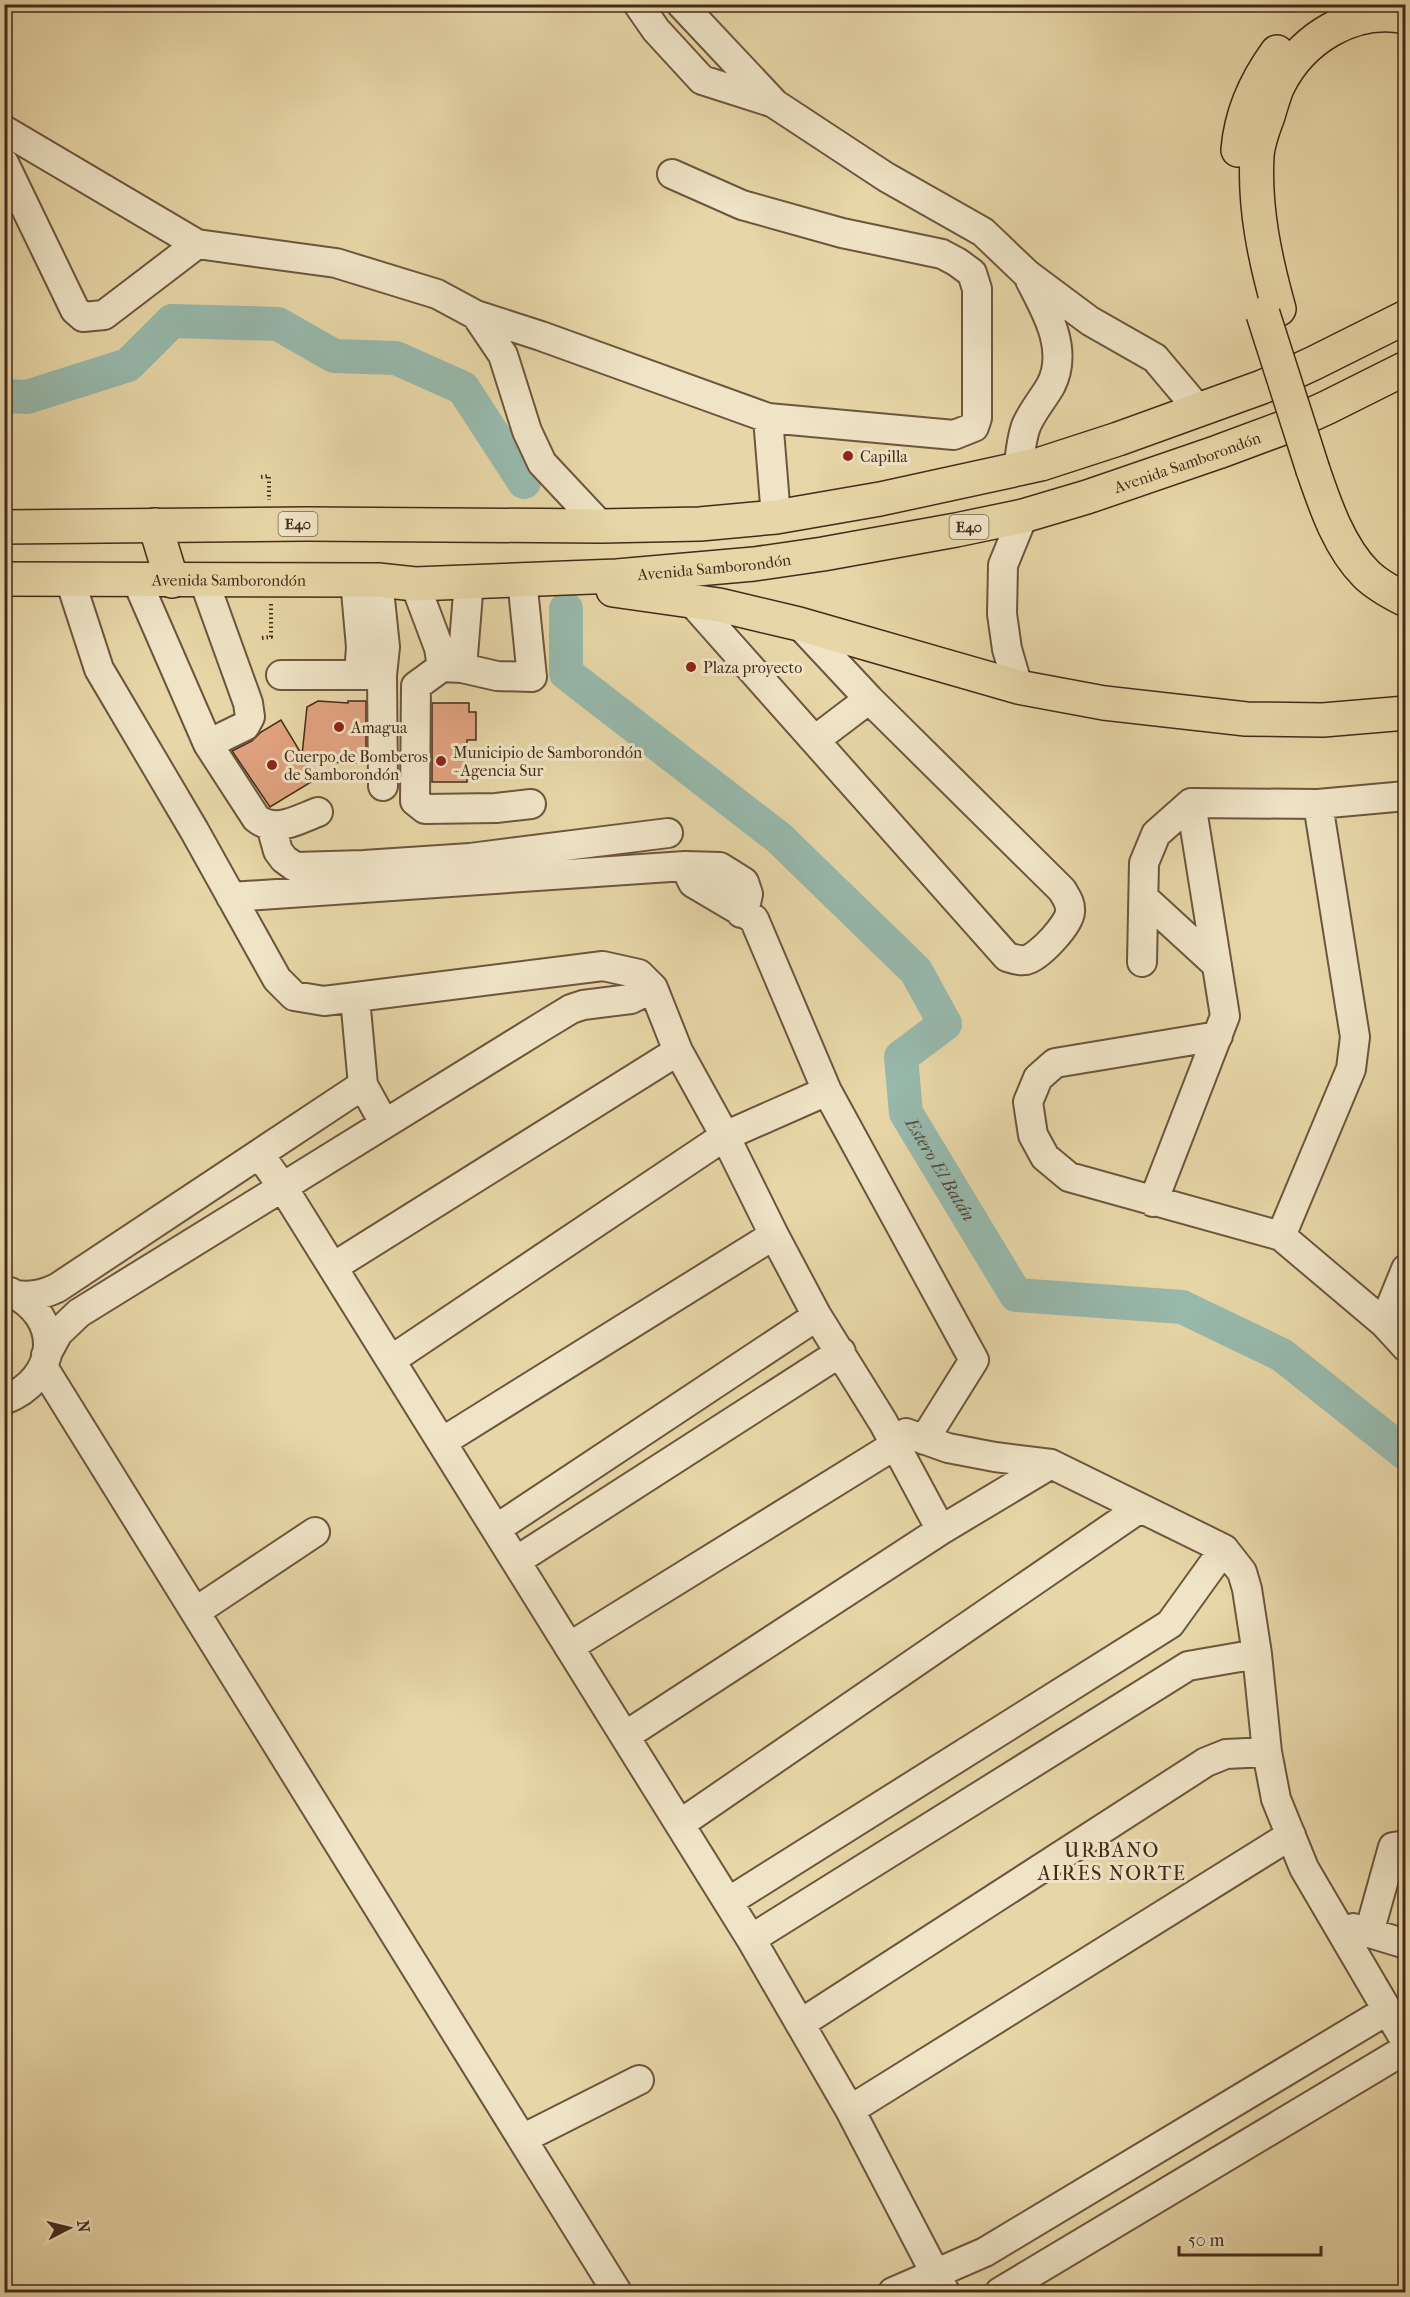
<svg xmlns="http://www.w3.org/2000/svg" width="1410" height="2297" font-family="'IM FELL French Canon',serif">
	<rect width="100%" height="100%" fill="#e7d6a7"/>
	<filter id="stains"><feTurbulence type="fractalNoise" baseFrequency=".00333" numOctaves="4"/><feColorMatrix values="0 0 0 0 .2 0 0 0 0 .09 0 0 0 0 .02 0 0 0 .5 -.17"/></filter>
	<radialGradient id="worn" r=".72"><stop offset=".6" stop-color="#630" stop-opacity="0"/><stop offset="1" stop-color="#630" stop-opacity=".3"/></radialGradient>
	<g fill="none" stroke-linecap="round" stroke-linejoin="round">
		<g stroke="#97b9ac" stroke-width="34">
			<path d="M 4,396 L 27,397 L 128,365 L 172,321 L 278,324 L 334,356 L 396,358 L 463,388 L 524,482"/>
			<path id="s1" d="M 566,609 L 566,673 L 779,838 L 916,971 L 945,1024 L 901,1057 L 906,1113 L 1016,1295 L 1182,1307 L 1282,1355 L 1406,1454"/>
		</g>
	</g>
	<path fill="#e1a280" stroke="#442a1a" stroke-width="1.5" d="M 318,701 L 348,703 L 348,701 L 366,701 L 366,763 L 306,762 L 316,779 L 270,807 L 232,751 L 252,741 L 261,732 L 281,720 L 302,755 L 307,707 Z
		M 432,703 L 469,703 L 469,712 L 476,712 L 476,740 L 467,740 L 467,782 L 432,782 Z"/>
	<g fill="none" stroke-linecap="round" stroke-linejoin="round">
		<g stroke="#6d553d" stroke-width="32">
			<path id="minor" d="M 638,4 L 656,30 L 702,80 L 774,103
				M 681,4 L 775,104 L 886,177 L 983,232 L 1027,274 L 1090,321 L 1155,358 L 1198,409
				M 4,130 L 197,244 L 336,263 L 437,294 L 476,315 L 541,336 L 768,418 L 954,435 L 974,427 L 977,418 L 977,289 L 972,273 L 957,262 L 942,254 L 842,233 L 742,205 L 672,174
				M 4,163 L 75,310 L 83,317 L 104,315 L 197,244
				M 476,315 L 503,355 L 527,431 L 542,463 L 601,526
				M 768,418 L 776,517
				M 1018,470 C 1020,457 1021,442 1025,429 C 1029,415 1044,398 1051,385 C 1069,349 1046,311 1030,280
				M 522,579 L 532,677 L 497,676 L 462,668 L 442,667 L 416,686 L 415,801 L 425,809 L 496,808 L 531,804
				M 70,580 L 99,669 L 194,830 L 277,979 L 294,996 L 324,1001 L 603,966 L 639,974 L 653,988 L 678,1051 L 725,1136 L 774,1235 L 817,1316 L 883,1422 L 941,1530
				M 355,580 L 361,647 L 359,675
				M 378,580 L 385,647 L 382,675 L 383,786
				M 137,581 L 208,744 L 256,818 C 275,834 297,820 318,812
				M 204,581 L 248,703 L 250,717 L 245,726 L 208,744
				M 415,584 L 439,648 L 442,667
				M 690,600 L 1007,957 C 1013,959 1020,961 1026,960 C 1039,957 1069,925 1070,912 C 1071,903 1066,897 1062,890 L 869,699 L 799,624
				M 462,668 L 469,581
				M 281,675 L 382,675
				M 1018,687 L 1007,649 L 1002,614 L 1003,565 L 1023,516
				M 815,740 L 869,699
				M 271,826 L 278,851 L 284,859 L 295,867 L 364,865 L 470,858 L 668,833
				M 685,866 L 720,867 L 744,882 L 748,894 L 745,908 L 741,913
				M 231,897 L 685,866 L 693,883 L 754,919 L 827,1091 L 974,1360 L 924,1440
				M 1144,898 L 1217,965
				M 1142,962 L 1144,863 L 1156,834 L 1191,803 L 1318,804 L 1406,796
				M 355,998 L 363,1085 L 384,1123
				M 1218,1036 L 1055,1063 L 1038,1078 L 1028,1102 L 1033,1135 L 1045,1157 L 1069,1177 L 1281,1236 L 1384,1323 L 1406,1347
				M 259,1154 L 282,1186 L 751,1939 L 850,2110 L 945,2292
				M 1153,1202 L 1225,1016 L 1191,803
				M 1281,1236 L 1351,1069 L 1355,1037 L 1318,804
				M 333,1267 L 678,1051
				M 15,1295 C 31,1297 42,1295 57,1288 L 363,1085
				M 1384,1323 L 1406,1269
				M 46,1355 L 58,1333 L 79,1313 L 543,1026 L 571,1009 L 583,1005 L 631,999 L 653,988
				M 391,1360 L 725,1136 L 827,1091
				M 43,1367 L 617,2292
				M 4,1400 C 59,1379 64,1317 10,1292
				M 906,1433 L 948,1448 L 995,1457 L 1051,1464 L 1224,1549 L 1242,1572 L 1247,1589 L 1257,1654
				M 442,1442 L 774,1235
				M 496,1529 L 817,1316
				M 516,1561 L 841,1352
				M 195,1612 L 315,1532
				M 569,1647 L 895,1445
				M 625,1736 L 941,1530 L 1051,1464
				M 680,1824 L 1140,1508
				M 728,1902 L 1170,1624 L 1224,1549
				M 1353,1928 L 1406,1944
				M 1369,1933 L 1393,1847 L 1406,1845
				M 751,1939 L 1188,1666 L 1257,1654 L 1267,1752 L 1276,1799 L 1304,1868 L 1406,2042
				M 800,2024 L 1206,1762 L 1226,1754 L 1267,1752
				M 850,2110 L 1291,1835
				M 522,2139 L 639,2080
				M 893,2292 L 985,2252 L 1386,2011
				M 1000,2292 L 1406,2049"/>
		</g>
		<g stroke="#442a1a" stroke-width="36">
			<g id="highway">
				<path d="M 1238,150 C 1241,113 1255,82 1277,52"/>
				<path d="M 1279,309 C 1265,259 1254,208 1257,156 C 1258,142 1263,129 1268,116 C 1271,106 1274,95 1278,86 C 1301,39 1353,6 1406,17"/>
				<path d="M 1313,470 C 1325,505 1339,547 1366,574 C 1377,585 1392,593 1406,600"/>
				<path d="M 155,525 L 172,581"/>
				<path d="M 4,527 L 307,524 L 601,526 L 700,524 L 776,517 L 880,499 L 1041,464 L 1118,439 L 1262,387 L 1314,363 L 1406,317"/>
				<path id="s2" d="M 4,579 L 378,580 L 415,584 L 617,576 L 754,564 L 823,554 L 956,530 L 1023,516 L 1087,497 L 1218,452 L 1280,429 L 1328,407 L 1406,368"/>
				<path d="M 613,590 L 719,605 L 799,624 L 1018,687 L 1104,703 L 1246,719 L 1323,720 L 1406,713"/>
			</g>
		</g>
		<path stroke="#442a1a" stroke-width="4" stroke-dasharray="1.5 3" stroke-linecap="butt" d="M 261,477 L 269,476 L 269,500
			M 262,638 L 271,637 L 271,604"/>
		<use href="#minor" stroke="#efe4c6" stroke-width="28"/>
		<use href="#highway" stroke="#e7d6a7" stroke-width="33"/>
		<g stroke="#442a1a" stroke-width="36" stroke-linecap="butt">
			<path id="highway-bridge" d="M 1263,314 L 1313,470"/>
		</g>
		<use href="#highway-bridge" stroke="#e7d6a7" stroke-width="33"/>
	</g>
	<g fill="#8f2418" stroke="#efe4c6" stroke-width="2">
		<circle cx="848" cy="456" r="6"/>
		<circle cx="691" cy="667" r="6"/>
		<circle cx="339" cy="727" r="6"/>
		<circle cx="441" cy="761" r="6"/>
		<circle cx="272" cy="765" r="6"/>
	</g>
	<g text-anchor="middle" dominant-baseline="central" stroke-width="6" stroke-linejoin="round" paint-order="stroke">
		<g fill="#efe4c6" stroke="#77624e" stroke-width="1.5">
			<rect x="278.5" y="512" width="39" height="24" rx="4.5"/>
			<rect x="949.5" y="515" width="39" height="24" rx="4.5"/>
		</g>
		<g font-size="15" font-weight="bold" fill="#442a1a">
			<text x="298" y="524">E40</text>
			<text x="969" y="527">E40</text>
		</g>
		<g font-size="16" fill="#442a1a" stroke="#efe4c6" text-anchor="start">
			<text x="860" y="456">Capilla</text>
			<text x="703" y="667">Plaza proyecto</text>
			<text x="351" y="727">Amagua</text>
			<text x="453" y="752">Municipio de Samborondón<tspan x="453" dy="18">- Agencia Sur</tspan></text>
			<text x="284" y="756">Cuerpo de Bomberos<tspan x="284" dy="18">de Samborondón</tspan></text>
		</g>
		<g font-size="16" fill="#442a1a" stroke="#efe4c6">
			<text stroke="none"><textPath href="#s2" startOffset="1197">Avenida Samborondón</textPath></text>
			<text stroke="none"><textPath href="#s2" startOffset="711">Avenida Samborondón</textPath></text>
			<text stroke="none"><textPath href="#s2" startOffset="225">Avenida Samborondón</textPath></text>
		</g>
		<g font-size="18" font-style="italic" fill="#554737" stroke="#efe4c6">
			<text stroke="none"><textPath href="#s1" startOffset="762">Estero El Batán</textPath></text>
		</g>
		<g font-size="20" letter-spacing="1.5" fill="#442a1a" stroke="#efe4c6">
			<text x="1112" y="1850">URBANO<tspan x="1112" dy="23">AIRES NORTE</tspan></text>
		</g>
	</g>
	<rect width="1410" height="2297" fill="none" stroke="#e7d6a7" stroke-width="24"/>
	<rect x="6" y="6" width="1398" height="2285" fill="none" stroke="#442a1a" stroke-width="3"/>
	<rect x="12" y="12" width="1386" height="2273" fill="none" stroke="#442a1a" stroke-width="1.5"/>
	<g transform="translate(69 2228) rotate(83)" stroke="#efe4c6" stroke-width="4.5" paint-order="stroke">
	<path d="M0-4.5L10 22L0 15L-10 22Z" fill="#442a1a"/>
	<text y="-9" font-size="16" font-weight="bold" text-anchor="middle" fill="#442a1a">N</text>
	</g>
	<path d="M1179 2246v9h142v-9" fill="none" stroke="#442a1a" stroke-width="3"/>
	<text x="1188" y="2246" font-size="18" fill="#442a1a" stroke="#efe4c6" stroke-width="4.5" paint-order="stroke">50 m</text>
	<rect width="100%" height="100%" filter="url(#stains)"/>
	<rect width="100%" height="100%" fill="url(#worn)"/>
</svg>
